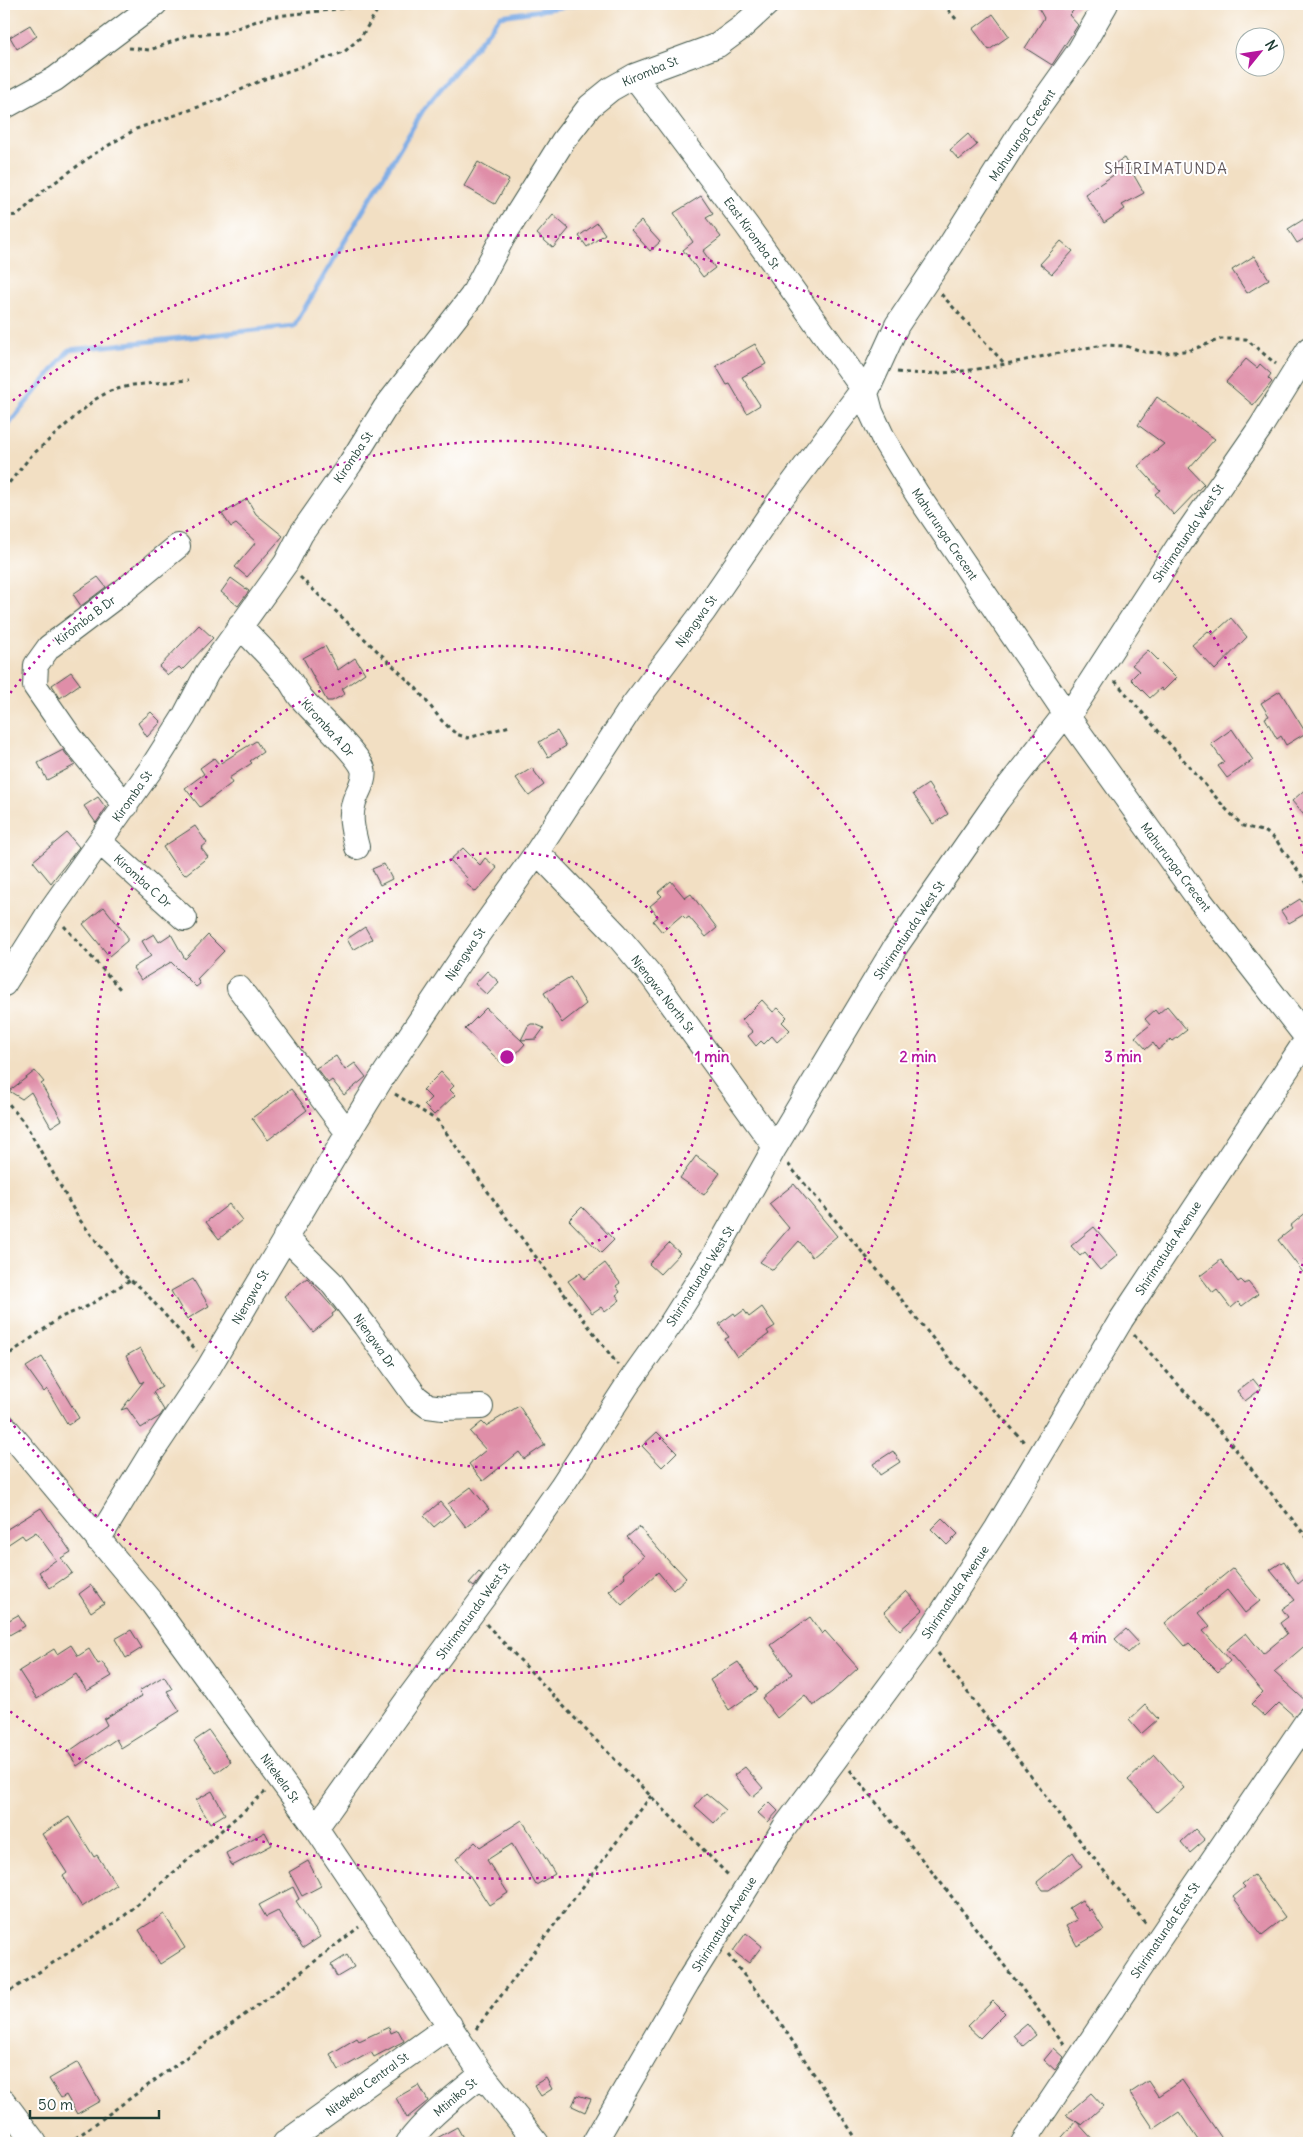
<svg xmlns="http://www.w3.org/2000/svg" width="1313" height="2147" font-family="Delius,sans-serif">
	<rect width="100%" height="100%" fill="#fff"/>
	<filter id="ink" filterUnits="userSpaceOnUse"><feTurbulence type="fractalNoise" baseFrequency=".02" numOctaves="2"/><feDisplacementMap in="SourceGraphic" scale="10" xChannelSelector="R" yChannelSelector="G"/><feConvolveMatrix kernelMatrix="1 2 1 2 8 2 1 2 1" color-interpolation-filters="sRGB"/></filter>
	<filter id="wash" filterUnits="userSpaceOnUse"><feTurbulence type="fractalNoise" baseFrequency=".0096" numOctaves="4" result="noise"/><feDisplacementMap in="SourceGraphic" scale="20" xChannelSelector="R" yChannelSelector="G"/><feGaussianBlur stdDeviation="1.12" result="paint"/><feColorMatrix in="noise" values="0 0 0 0 0 0 0 0 0 0 0 0 0 0 0 0 0 1.4 0 .05"/><feComposite in="paint" operator="in"/></filter>
	<g filter="url(#wash)">
		<rect width="100%" height="100%" fill="#f2dfc3"/>
		<g fill="none" stroke-linecap="round" stroke-linejoin="round">
			<path stroke="#7babe5" stroke-width="5" d="M 4,430 L 69,350 L 294,326 L 423,110 L 501,16 L 581,4"/>
		</g>
		<g id="blocks">
			<path fill="#df8ea8" d="M 1036,4 L 1080,4 L 1069,15 L 1078,25 L 1052,65 L 1025,48 L 1044,18 Z
				M 993,14 L 1009,36 L 989,50 L 973,29 Z
				M 30,25 L 37,36 L 17,49 L 10,37 Z
				M 968,134 L 977,145 L 959,160 L 950,150 Z
				M 1124,158 L 1144,193 L 1122,205 L 1125,209 L 1104,223 L 1085,194 L 1115,174 L 1111,166 Z
				M 478,162 L 509,180 L 495,204 L 464,186 Z
				M 701,196 L 713,214 L 706,218 L 721,237 L 703,251 L 715,268 L 703,277 L 683,250 L 693,242 L 674,213 Z
				M 553,215 L 569,229 L 553,248 L 537,234 Z
				M 1309,216 L 1309,236 L 1297,243 L 1288,229 Z
				M 641,221 L 660,242 L 650,251 L 631,230 Z
				M 597,223 L 605,234 L 587,247 L 579,236 Z
				M 1061,241 L 1073,251 L 1052,274 L 1040,264 Z
				M 1254,256 L 1269,279 L 1247,293 L 1232,270 Z
				M 755,344 L 766,364 L 742,377 L 760,405 L 747,413 L 730,384 L 727,385 L 716,366 Z
				M 1246,359 L 1257,368 L 1260,364 L 1271,374 L 1268,378 L 1272,382 L 1253,405 L 1226,382 Z
				M 1157,397 L 1215,439 L 1189,468 L 1204,484 L 1174,515 L 1155,494 L 1160,490 L 1138,466 L 1164,444 L 1138,425 Z
				M 247,499 L 256,514 L 283,536 L 247,577 L 235,567 L 256,542 L 236,524 L 231,527 L 222,514 Z
				M 98,577 L 106,587 L 81,606 L 73,594 Z
				M 231,578 L 249,591 L 238,606 L 221,592 Z
				M 1231,618 L 1247,637 L 1215,670 L 1192,645 L 1208,631 L 1212,635 Z
				M 199,625 L 213,638 L 182,670 L 179,667 L 168,675 L 159,667 Z
				M 325,646 L 338,670 L 355,658 L 365,673 L 342,689 L 345,694 L 332,701 L 327,701 L 303,658 Z
				M 1148,650 L 1176,678 L 1163,691 L 1161,688 L 1150,698 L 1131,679 L 1139,671 L 1132,665 Z
				M 71,672 L 80,684 L 60,698 L 52,685 Z
				M 1280,691 L 1306,733 L 1286,745 L 1281,736 L 1277,739 L 1265,718 L 1269,716 L 1261,703 Z
				M 151,712 L 161,722 L 147,737 L 138,723 Z
				M 1232,729 L 1253,760 L 1227,778 L 1218,766 L 1224,762 L 1211,744 Z
				M 557,731 L 566,746 L 548,757 L 539,742 Z
				M 256,741 L 263,752 L 250,761 L 252,763 L 229,778 L 232,783 L 200,807 L 185,788 L 204,774 L 200,768 L 214,758 L 219,764 Z
				M 63,750 L 75,765 L 47,780 L 38,763 Z
				M 532,768 L 544,785 L 529,796 L 516,778 Z
				M 928,784 L 948,814 L 933,824 L 913,794 Z
				M 1309,786 L 1309,821 L 1292,801 Z
				M 98,797 L 106,808 L 96,823 L 84,806 Z
				M 195,826 L 207,843 L 201,848 L 208,857 L 185,875 L 175,865 L 163,847 Z
				M 67,833 L 79,847 L 51,883 L 33,861 Z
				M 463,848 L 480,865 L 485,858 L 497,868 L 476,892 L 465,883 L 468,879 L 450,860 Z
				M 384,864 L 392,879 L 380,885 L 372,869 Z
				M 671,881 L 685,898 L 691,894 L 717,928 L 706,937 L 689,917 L 686,919 L 682,915 L 662,932 L 653,921 L 658,917 L 650,906 L 662,896 L 658,892 Z
				M 1300,899 L 1308,912 L 1289,923 L 1281,911 Z
				M 104,907 L 127,936 L 127,941 L 109,956 L 83,924 Z
				M 365,927 L 372,939 L 353,950 L 347,939 Z
				M 154,934 L 159,942 L 171,934 L 185,959 L 208,935 L 224,951 L 197,979 L 200,984 L 196,987 L 171,962 L 141,980 L 133,968 L 151,956 L 142,941 Z
				M 487,971 L 499,982 L 487,995 L 475,984 Z
				M 570,977 L 586,1004 L 562,1023 L 544,993 Z
				M 762,1000 L 773,1012 L 778,1008 L 787,1017 L 782,1022 L 790,1030 L 777,1042 L 772,1036 L 764,1044 L 761,1041 L 756,1046 L 748,1036 L 753,1032 L 742,1020 Z
				M 1167,1006 L 1187,1030 L 1173,1041 L 1171,1039 L 1158,1050 L 1153,1043 L 1146,1049 L 1135,1037 L 1150,1025 L 1145,1019 L 1155,1010 L 1158,1014 Z
				M 486,1008 L 521,1040 L 528,1026 L 531,1024 L 535,1024 L 544,1028 L 536,1039 L 521,1040 L 525,1044 L 505,1066 L 465,1029 Z
				M 336,1056 L 345,1070 L 355,1063 L 366,1077 L 344,1095 L 332,1080 L 328,1083 L 316,1068 Z
				M 35,1071 L 44,1082 L 41,1084 L 62,1120 L 51,1127 L 31,1092 L 22,1099 L 9,1091 Z
				M 441,1072 L 454,1086 L 450,1090 L 455,1095 L 434,1115 L 424,1105 L 431,1098 L 423,1090 Z
				M 291,1089 L 307,1110 L 268,1140 L 252,1118 Z
				M 696,1156 L 720,1173 L 704,1195 L 680,1178 Z
				M 794,1184 L 837,1236 L 812,1257 L 799,1241 L 773,1270 L 760,1262 L 789,1228 L 769,1204 Z
				M 229,1204 L 242,1220 L 219,1239 L 206,1222 Z
				M 582,1207 L 614,1240 L 601,1253 L 569,1220 Z
				M 1309,1210 L 1309,1280 L 1278,1240 L 1292,1229 L 1290,1226 Z
				M 1094,1227 L 1118,1255 L 1100,1270 L 1085,1252 L 1080,1256 L 1071,1246 Z
				M 669,1243 L 680,1253 L 660,1274 L 649,1264 Z
				M 1221,1260 L 1238,1282 L 1241,1280 L 1245,1284 L 1248,1282 L 1258,1294 L 1242,1306 L 1238,1302 L 1231,1308 L 1217,1290 L 1213,1293 L 1200,1276 Z
				M 605,1263 L 620,1283 L 616,1286 L 620,1292 L 616,1295 L 620,1300 L 605,1312 L 601,1307 L 592,1313 L 568,1281 L 580,1273 L 584,1279 Z
				M 307,1278 L 336,1311 L 332,1314 L 333,1316 L 313,1332 L 284,1296 Z
				M 193,1279 L 209,1306 L 187,1319 L 171,1291 Z
				M 762,1307 L 775,1326 L 767,1331 L 769,1334 L 737,1357 L 725,1339 L 729,1337 L 719,1324 L 734,1313 L 736,1316 L 744,1310 L 749,1317 Z
				M 140,1348 L 162,1387 L 153,1392 L 164,1410 L 160,1416 L 141,1428 L 127,1408 L 121,1410 L 144,1381 L 141,1383 L 126,1356 Z
				M 42,1357 L 79,1418 L 68,1425 L 47,1389 L 44,1392 L 26,1367 Z
				M 1253,1379 L 1261,1389 L 1245,1401 L 1237,1391 Z
				M 519,1406 L 545,1445 L 524,1459 L 519,1452 L 483,1481 L 469,1464 L 486,1450 L 470,1432 L 482,1422 L 486,1426 Z
				M 657,1432 L 677,1452 L 662,1467 L 642,1446 Z
				M 893,1451 L 900,1462 L 880,1475 L 873,1464 Z
				M 471,1487 L 489,1509 L 466,1527 L 448,1504 Z
				M 440,1502 L 450,1514 L 434,1527 L 424,1516 Z
				M 41,1508 L 71,1552 L 61,1558 L 72,1573 L 50,1588 L 39,1572 L 56,1560 L 36,1532 L 25,1539 L 22,1535 L 4,1547 L 4,1531 Z
				M 942,1518 L 958,1534 L 947,1545 L 931,1529 Z
				M 639,1527 L 673,1566 L 674,1565 L 686,1578 L 673,1590 L 658,1572 L 622,1605 L 609,1591 L 625,1577 L 623,1574 L 644,1556 L 627,1537 Z
				M 1284,1561 L 1298,1584 L 1309,1575 L 1309,1642 L 1274,1672 L 1308,1703 L 1303,1706 L 1294,1716 L 1279,1703 L 1265,1717 L 1251,1704 L 1263,1692 L 1226,1649 L 1246,1633 L 1263,1654 L 1287,1634 L 1280,1623 L 1288,1617 L 1282,1609 L 1295,1600 L 1270,1570 Z
				M 1233,1568 L 1260,1601 L 1245,1613 L 1227,1590 L 1199,1613 L 1210,1626 L 1203,1631 L 1230,1661 L 1218,1672 L 1189,1643 L 1185,1646 L 1165,1623 Z
				M 479,1572 L 483,1575 L 474,1587 L 469,1583 Z
				M 91,1585 L 104,1603 L 91,1612 L 79,1594 Z
				M 906,1591 L 923,1610 L 900,1630 L 884,1612 Z
				M 18,1615 L 25,1626 L 4,1638 L 4,1623 Z
				M 810,1617 L 822,1634 L 825,1631 L 858,1668 L 832,1692 L 813,1706 L 805,1695 L 777,1718 L 762,1698 L 792,1674 L 771,1645 Z
				M 1126,1629 L 1139,1643 L 1128,1653 L 1115,1639 Z
				M 131,1630 L 142,1648 L 126,1658 L 115,1639 Z
				M 71,1645 L 78,1656 L 89,1649 L 98,1664 L 102,1662 L 112,1676 L 87,1691 L 76,1674 L 37,1699 L 19,1671 L 54,1649 L 57,1654 Z
				M 738,1662 L 758,1690 L 729,1710 L 710,1680 Z
				M 164,1676 L 172,1689 L 167,1691 L 180,1711 L 121,1748 L 116,1739 L 77,1766 L 68,1752 L 107,1725 L 104,1719 L 142,1696 L 139,1691 Z
				M 1145,1705 L 1158,1719 L 1141,1734 L 1129,1720 Z
				M 209,1731 L 231,1762 L 216,1773 L 194,1741 Z
				M 1155,1755 L 1184,1788 L 1157,1812 L 1128,1780 Z
				M 745,1767 L 763,1788 L 752,1797 L 734,1775 Z
				M 212,1791 L 225,1814 L 210,1823 L 196,1800 Z
				M 706,1793 L 726,1810 L 714,1823 L 695,1806 Z
				M 769,1802 L 778,1811 L 768,1822 L 758,1813 Z
				M 69,1817 L 94,1857 L 97,1855 L 116,1885 L 82,1907 L 63,1876 L 67,1873 L 42,1834 Z
				M 522,1820 L 555,1874 L 536,1885 L 512,1844 L 487,1860 L 508,1893 L 489,1905 L 468,1873 L 456,1859 L 475,1842 L 480,1847 Z
				M 1195,1829 L 1205,1840 L 1190,1853 L 1181,1842 Z
				M 265,1832 L 272,1845 L 232,1866 L 226,1853 Z
				M 1073,1852 L 1082,1866 L 1049,1890 L 1043,1890 L 1037,1882 Z
				M 308,1861 L 321,1886 L 302,1896 L 289,1872 Z
				M 1254,1875 L 1285,1917 L 1262,1935 L 1233,1897 L 1245,1887 L 1242,1884 Z
				M 293,1887 L 299,1899 L 296,1901 L 320,1937 L 303,1948 L 278,1911 L 266,1917 L 259,1905 Z
				M 1082,1900 L 1089,1911 L 1091,1909 L 1104,1930 L 1077,1946 L 1066,1926 L 1077,1920 L 1069,1908 Z
				M 164,1914 L 185,1948 L 160,1964 L 139,1930 Z
				M 746,1933 L 762,1946 L 749,1963 L 733,1951 Z
				M 347,1955 L 354,1967 L 337,1977 L 331,1965 Z
				M 993,2001 L 1005,2013 L 980,2038 L 967,2026 Z
				M 1027,2024 L 1036,2035 L 1023,2046 L 1014,2035 Z
				M 389,2027 L 391,2033 L 398,2030 L 404,2041 L 374,2057 L 371,2052 L 339,2070 L 330,2054 L 357,2038 L 359,2041 Z
				M 1054,2048 L 1064,2057 L 1055,2070 L 1044,2060 Z
				M 78,2062 L 100,2101 L 77,2114 L 66,2095 L 61,2098 L 49,2079 Z
				M 546,2078 L 552,2089 L 541,2096 L 534,2085 Z
				M 1182,2080 L 1225,2143 L 1200,2143 L 1179,2112 L 1154,2129 L 1130,2093 L 1148,2081 L 1158,2096 Z
				M 419,2085 L 428,2101 L 407,2118 L 396,2098 Z
				M 1091,2093 L 1103,2106 L 1082,2125 L 1066,2115 Z
				M 577,2095 L 591,2099 L 585,2112 L 572,2106 Z
				M 1076,2121 L 1096,2143 L 1057,2143 Z
				M 457,2127 L 466,2143 L 428,2143 Z"/>
		</g>
	</g>
	<g filter="url(#ink)">
		<use href="#blocks" fill-opacity="0" stroke="#3f5549" stroke-width="1"/>
		<g fill="none" stroke-linecap="round" stroke-linejoin="round">
			<g stroke="#3f5549" stroke-width="26">
				<path id="minor" d="M 1106,4 L 1079,51 L 1022,131 L 949,247 L 897,325 L 866,393 L 871,412 L 884,440 L 917,494 L 1068,717 L 1195,894 L 1307,1038
					M 634,76 L 747,226 L 866,393
					M 4,107 L 55,79 L 155,4
					M 240,626 C 256,643 273,659 287,677 C 293,684 296,692 302,699 C 314,713 359,755 363,769 C 366,780 357,792 354,802 C 349,818 353,831 357,847
					M 1068,717 L 1181,542 L 1260,428 L 1309,349
					M 126,806 L 71,738 L 35,686 L 36,665 L 49,647 L 122,592 L 178,546
					M 100,842 L 185,919
					M 537,852 L 616,934 L 653,978 L 775,1147
					M 4,984 L 50,911 L 151,769 L 184,717 L 207,673 L 286,563 L 301,534 L 350,464 L 385,408 L 472,296 L 503,237 L 563,141 L 590,106 L 611,89 L 634,76 L 718,45 L 741,28 L 767,4
					M 239,988 L 348,1133
					M 285,1237 L 331,1282 L 365,1326 L 416,1397 L 428,1406 L 443,1408 L 481,1407
					M 4,1426 L 152,1603 L 316,1828 L 482,2074 L 537,2143
					M 98,1540 L 150,1455 L 209,1367 L 348,1133 L 385,1073 L 474,940 L 537,852 L 633,705 L 704,611 L 778,503 L 863,389
					M 316,1828 L 408,1699 L 486,1594 L 561,1487 L 630,1381 L 672,1322 L 715,1254 L 775,1147 L 894,949 L 998,800 L 1066,713
					M 4,2102 L 35,2143
					M 285,2143 L 450,2025
					M 408,2143 C 428,2116 456,2096 482,2074
					M 594,2143 L 687,1983 L 784,1828 L 926,1637 L 997,1528 L 1121,1320 L 1309,1036
					M 1023,2143 L 1159,1939 L 1309,1718"/>
			</g>
			<path stroke="#3f5549" stroke-width="3" stroke-dasharray="4 4" stroke-linecap="butt" d="M 943,4 L 956,19
				M 129,48 L 150,50 L 189,35 L 223,33 L 268,17 L 381,4
				M 4,216 L 18,215 L 43,191 L 94,154 L 136,129 L 221,99 L 262,80 L 344,52 L 361,37 L 381,4
				M 941,294 L 1004,363
				M 897,372 C 966,380 1037,354 1105,345 L 1126,346 L 1145,352 L 1166,353 L 1191,350 L 1221,339 L 1246,339 L 1276,364
				M 4,489 L 31,456 L 94,400 L 110,391 L 133,385 L 189,380
				M 300,577 L 416,688 L 442,721 L 456,734 L 468,738 L 510,726
				M 1115,681 L 1226,809 L 1243,826 L 1266,832 L 1276,840 L 1309,886
				M 64,926 L 120,989
				M 395,1094 L 438,1121 L 508,1220 L 618,1365
				M 4,1098 L 26,1125 L 79,1219 L 122,1274 L 141,1288 L 197,1351
				M 788,1164 L 884,1278 L 956,1367 L 1025,1443
				M 1134,1335 L 1228,1440 L 1309,1540
				M 4,1358 L 61,1317 L 88,1306 L 130,1280
				M 486,1624 L 586,1730 L 730,1877
				M 938,1653 L 1066,1823 L 1146,1924
				M 850,1770 L 945,1888 L 1065,2045
				M 728,1955 L 774,2013 L 859,2143
				M 4,1995 L 123,1917 L 265,1792
				M 476,2029 L 651,1796
				M 69,2143 L 269,1997 L 359,1927"/>
			<use href="#minor" stroke="#fff" stroke-width="24"/>
		</g>
	</g>
	<g fill="none" stroke="#b5179e" stroke-width="2.5" stroke-dasharray="2.5 5">
		<circle cx="507" cy="1057" r="205"/>
		<circle cx="507" cy="1057" r="411"/>
		<path d="M6 699A616 616 0 1 1 6 1415"/>
		<path d="M1308 1242A822 822 0 0 1 7 1709M7 405A822 822 0 0 1 1308 872"/>
	</g>
	<g text-anchor="middle" dominant-baseline="central" stroke-width="4" stroke-linejoin="round" paint-order="stroke">
		<g font-size="12" fill="#1f3d34" stroke="#fff">
			<text transform="translate(650 71) rotate(-23)">Kiromba St</text>
			<text transform="translate(1022 135) rotate(-56)">Mahurunga Crecent</text>
			<text transform="translate(752 233) rotate(54)">East Kiromba St</text>
			<text transform="translate(353 457) rotate(-56)">Kiromba St</text>
			<text transform="translate(1188 533) rotate(-56)">Shirimatunda West St</text>
			<text transform="translate(945 534) rotate(56)">Mahurunga Crecent</text>
			<text transform="translate(85 620) rotate(-37)">Kiromba B Dr</text>
			<text transform="translate(696 621) rotate(-54)">Njengwa St</text>
			<text transform="translate(328 728) rotate(48)">Kiromba A Dr</text>
			<text transform="translate(132 796) rotate(-55)">Kiromba St</text>
			<text transform="translate(1176 867) rotate(53)">Mahurunga Crecent</text>
			<text transform="translate(143 881) rotate(42)">Kiromba C Dr</text>
			<text transform="translate(909 930) rotate(-56)">Shirimatunda West St</text>
			<text transform="translate(465 954) rotate(-56)">Njengwa St</text>
			<text transform="translate(663 994) rotate(52)">Njengwa North St</text>
			<text transform="translate(1168 1248) rotate(-57)">Shirimatuda Avenue</text>
			<text transform="translate(700 1276) rotate(-58)">Shirimatunda West St</text>
			<text transform="translate(250 1297) rotate(-60)">Njengwa St</text>
			<text transform="translate(375 1341) rotate(55)">Njengwa Dr</text>
			<text transform="translate(955 1592) rotate(-56)">Shirimatuda Avenue</text>
			<text transform="translate(473 1611) rotate(-54)">Shirimatunda West St</text>
			<text transform="translate(280 1778) rotate(54)">Nitekela St</text>
			<text transform="translate(724 1924) rotate(-58)">Shirimatuda Avenue</text>
			<text transform="translate(1165 1930) rotate(-56)">Shirimatunda East St</text>
			<text transform="translate(367 2084) rotate(-36)">Nitekela Central St</text>
			<text transform="translate(455 2097) rotate(-40)">Mtiniko St</text>
		</g>
		<g font-size="15" letter-spacing="1" fill="#62595d" stroke="#fff">
			<text x="1166" y="168">SHIRIMATUNDA</text>
		</g>
	</g>
	<circle cx="507" cy="1057" r="8" fill="#b5179e" stroke="#fff" stroke-width="2.5"/>
	<g font-size="15" text-anchor="middle" font-weight="bold" fill="#b5179e" stroke="#fff" stroke-width="4" stroke-linejoin="round" paint-order="stroke">
		<text x="712" y="1062">1 min</text>
		<text x="918" y="1062">2 min</text>
		<text x="1123" y="1062">3 min</text>
		<text x="1088" y="1643">4 min</text>
	</g>
	<rect width="1313" height="2147" fill="none" stroke="#fff" stroke-width="20"/>
	<g transform="translate(1260 52) rotate(60)"><circle r="24" fill="#ffffff" stroke="#a5b1ae"/>
	<path d="M0-4L9 19L0 12L-9 19Z" fill="#b5179e"/>
	<text y="-8" font-size="14" font-weight="bold" text-anchor="middle" fill="#1f3d34">N</text>
	</g>
	<path d="M30 2110v8h129v-8" fill="none" stroke="#1f3d34" stroke-width="2.5"/>
	<text x="38" y="2110" font-size="15" fill="#1f3d34" stroke="#ffffff" stroke-width="4" paint-order="stroke">50 m</text>
</svg>
